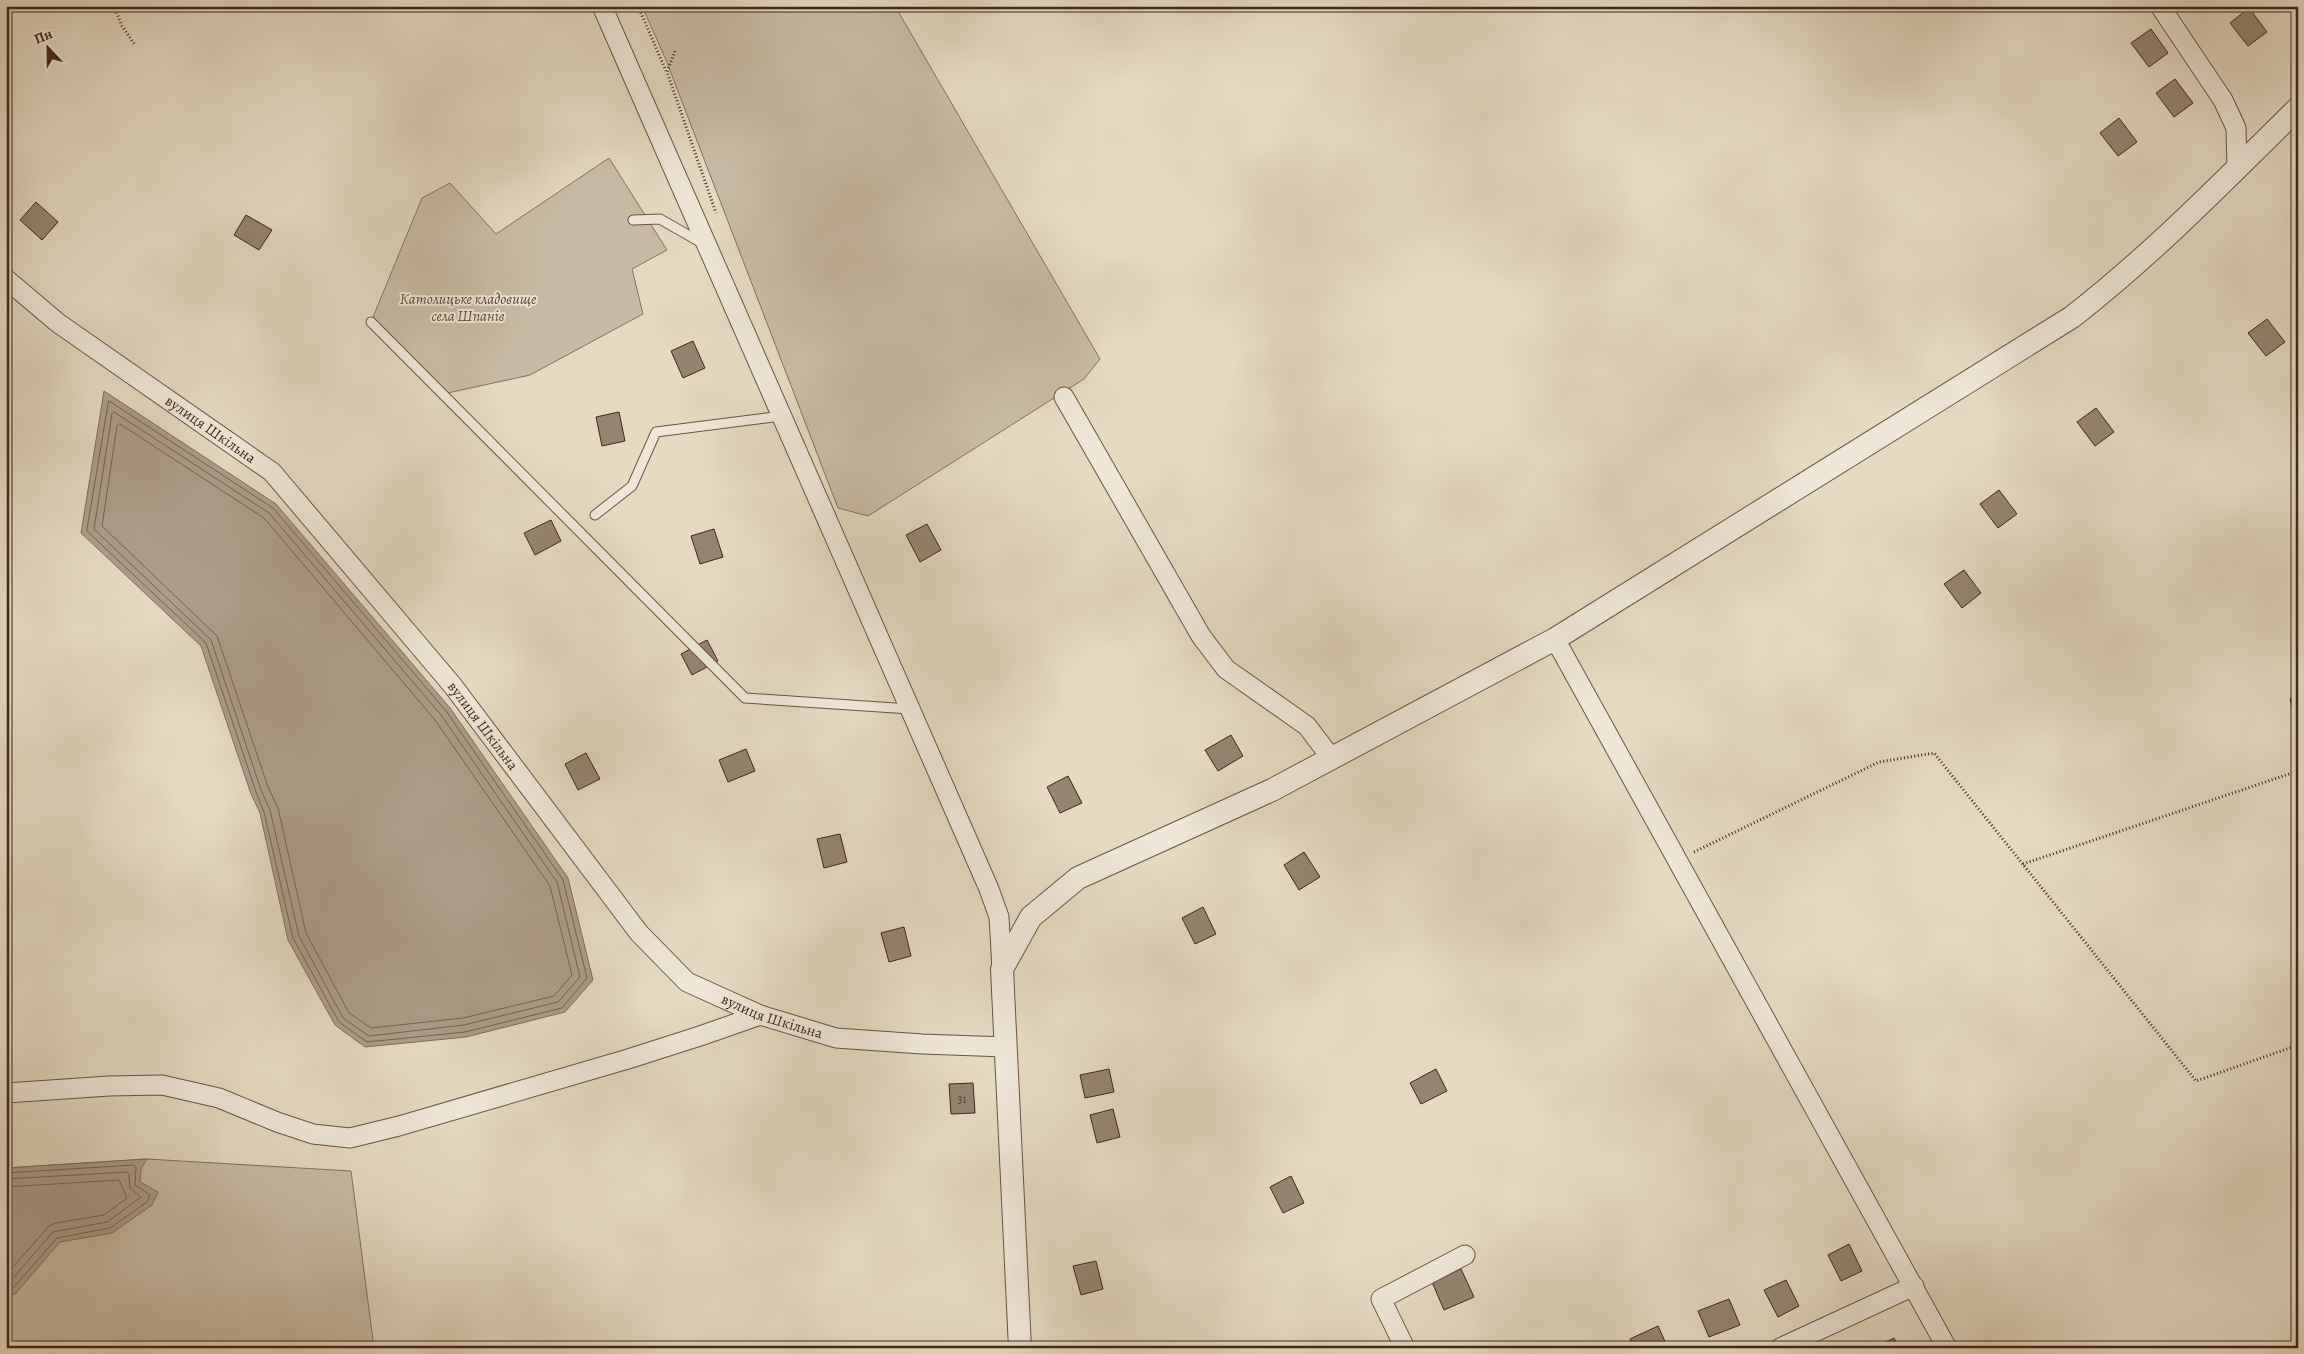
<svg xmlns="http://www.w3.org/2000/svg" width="2304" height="1354" font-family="Alegreya,serif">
	<rect width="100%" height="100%" fill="#e5d9c0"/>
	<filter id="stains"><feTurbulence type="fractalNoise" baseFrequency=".004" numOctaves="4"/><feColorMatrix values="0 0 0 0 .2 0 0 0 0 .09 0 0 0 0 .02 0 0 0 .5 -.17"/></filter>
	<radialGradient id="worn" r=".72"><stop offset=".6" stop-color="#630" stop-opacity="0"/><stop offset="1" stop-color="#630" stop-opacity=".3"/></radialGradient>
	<path fill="#c9bba3" stroke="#84715e" d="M 642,6 L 895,6 L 1100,359 L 1084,379 L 868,516 L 838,508 L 666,60 Z
		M 609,158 L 667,250 L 632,269 L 643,314 L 530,375 L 443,394 L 371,322 L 422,198 L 450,183 L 496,234 Z
		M 147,1159 L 351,1171 L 374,1348 L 6,1348 L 6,1168 Z"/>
	<path fill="#ad9c87" stroke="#816d5b" d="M 104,391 L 276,504 L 450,708 L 568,878 L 593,980 L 565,1012 L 466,1037 L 365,1047 L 335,1025 L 288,940 L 260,813 L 251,794 L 201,646 L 81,533 Z
		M 147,1159 L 141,1169 L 140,1182 L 158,1192 L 152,1205 L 112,1233 L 60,1242 L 16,1293 L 6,1299 L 6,1168 Z"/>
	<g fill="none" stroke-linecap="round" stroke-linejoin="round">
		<path stroke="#766250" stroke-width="1" d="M 109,401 L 273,508 L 446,711 L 563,880 L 587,978 L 562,1008 L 465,1032 L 367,1042 L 339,1022 L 293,938 L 264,812 L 256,792 L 206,643 L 87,531 Z
			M 114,412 L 269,513 L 441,715 L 557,882 L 580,977 L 558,1002 L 464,1025 L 369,1036 L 343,1018 L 299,936 L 270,810 L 261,790 L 211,640 L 94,529 L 112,414 Z
			M 120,424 L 264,518 L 435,720 L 550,886 L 572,975 L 554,996 L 463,1018 L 371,1028 L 349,1013 L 306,933 L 278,808 L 268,787 L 217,636 L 102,526 L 117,426 Z
			M 6,1173 L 134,1165 L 136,1168 L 135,1185 L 150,1195 L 147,1202 L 110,1228 L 57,1238 L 13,1288 L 6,1293
			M 6,1179 L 127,1172 L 129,1174 L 130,1188 L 141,1197 L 107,1222 L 53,1232 L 6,1286
			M 6,1187 L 119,1180 L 127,1198 L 104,1215 L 56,1223 L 49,1226 L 6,1275"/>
	</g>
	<path fill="#96846f" stroke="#402718" d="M 2249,8 L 2267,32 L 2248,46 L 2230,23 Z
		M 2151,29 L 2168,53 L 2149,67 L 2131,43 Z
		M 2175,79 L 2193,103 L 2174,117 L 2156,93 Z
		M 2119,118 L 2137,142 L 2118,156 L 2100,133 Z
		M 36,202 L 58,222 L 42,240 L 20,220 Z
		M 246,215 L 272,230 L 259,250 L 234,235 Z
		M 2267,319 L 2285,342 L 2266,356 L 2248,333 Z
		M 693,341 L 705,368 L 683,378 L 671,351 Z
		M 2096,408 L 2114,432 L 2095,446 L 2077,422 Z
		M 619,412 L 625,441 L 602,446 L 596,417 Z
		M 1999,490 L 2017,514 L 1998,528 L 1980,504 Z
		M 551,520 L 561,541 L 535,555 L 524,533 Z
		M 927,524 L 941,550 L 920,562 L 906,535 Z
		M 714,529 L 723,557 L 700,564 L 691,536 Z
		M 1964,570 L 1981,593 L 1962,608 L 1944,584 Z
		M 707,640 L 718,661 L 692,675 L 681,654 Z
		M 2298,697 L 2298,725 L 2290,699 Z
		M 1231,735 L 1243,756 L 1218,771 L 1205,750 Z
		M 746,749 L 755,771 L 728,782 L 719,760 Z
		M 586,753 L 600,779 L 578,790 L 565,764 Z
		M 1068,776 L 1082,803 L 1060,813 L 1047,787 Z
		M 840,834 L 847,862 L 824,868 L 817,839 Z
		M 1304,852 L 1320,877 L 1299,890 L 1284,865 Z
		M 1203,907 L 1216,934 L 1195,944 L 1182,918 Z
		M 904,927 L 911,956 L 889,962 L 881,933 Z
		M 1109,1069 L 1114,1092 L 1085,1098 L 1080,1075 Z
		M 1436,1069 L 1447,1091 L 1421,1104 L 1410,1083 Z
		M 973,1083 L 975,1113 L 951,1114 L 949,1084 Z
		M 1113,1109 L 1120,1137 L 1097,1143 L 1090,1115 Z
		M 1291,1176 L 1304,1203 L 1283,1213 L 1270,1187 Z
		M 1849,1244 L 1862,1271 L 1841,1281 L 1828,1255 Z
		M 1096,1261 L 1103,1289 L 1081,1295 L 1073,1266 Z
		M 1461,1269 L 1474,1297 L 1444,1310 L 1432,1282 Z
		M 1786,1280 L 1799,1306 L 1778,1317 L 1764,1290 Z
		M 1729,1299 L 1740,1325 L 1709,1337 L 1698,1311 Z
		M 1658,1326 L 1668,1348 L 1634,1348 L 1630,1339 Z
		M 1894,1338 L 1899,1348 L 1874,1348 Z"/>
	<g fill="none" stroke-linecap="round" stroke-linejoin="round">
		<g stroke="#695442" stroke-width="11">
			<path id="service" d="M 633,220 L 660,219 L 702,243
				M 371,322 L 745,698 L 910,709
				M 595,515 L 632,486 L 656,432 L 782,416"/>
		</g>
		<g stroke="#695442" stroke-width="21">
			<g id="minor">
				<path d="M 602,6 L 989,889 L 999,917 L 1002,969"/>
				<path d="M 2160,6 L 2223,100 L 2236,128 L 2237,168"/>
				<path id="s1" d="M 6,279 L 58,323 L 272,472 L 453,686 L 639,933 L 687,982 L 760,1015 L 836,1038 L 922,1044 L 1006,1047"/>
				<path d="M 1064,397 L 1201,636 L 1226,669 L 1307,726 L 1332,759"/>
				<path d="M 1555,639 L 1947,1348"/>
				<path d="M 6,1093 L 109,1086 L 162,1085 L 219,1098 L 277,1122 L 313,1134 L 350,1138 L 399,1126 L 628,1059 L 700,1036 L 760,1015"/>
				<path d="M 1405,1348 L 1381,1299 L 1465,1255"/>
				<path d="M 1780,1348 L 1914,1286"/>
			</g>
		</g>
		<g stroke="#695442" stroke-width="24">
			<path id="tertiary" d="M 1020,1348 L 1002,969 L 1031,917 L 1078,878 L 1272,790 L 1555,639 L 2072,317 C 2153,254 2225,180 2298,108"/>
		</g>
		<path stroke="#402718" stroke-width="3" stroke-dasharray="1 2.5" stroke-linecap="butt" d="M 114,6 L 122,26 L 135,45
			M 638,6 L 666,71
			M 675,51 L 667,72 L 716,213
			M 1694,852 L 1879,762 L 1934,753 L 2196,1081 L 2298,1045
			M 2023,864 L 2298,771"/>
		<use href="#service" stroke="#eee6d6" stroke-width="9"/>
		<use href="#minor" stroke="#eee6d6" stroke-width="19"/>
		<use href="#tertiary" stroke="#eee6d6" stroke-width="22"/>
	</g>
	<g text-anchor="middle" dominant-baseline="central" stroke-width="4" stroke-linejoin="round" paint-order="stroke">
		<g font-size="12" fill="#563e2e">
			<text x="962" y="1099">31</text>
		</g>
		<g font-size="15" font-style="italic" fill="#5b4534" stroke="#eee6d6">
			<text x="468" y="299">Католицьке кладовище<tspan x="468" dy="17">села Шпанів</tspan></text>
		</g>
		<g font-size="15" fill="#402718" stroke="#eee6d6">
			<text stroke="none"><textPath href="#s1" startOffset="254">вулиця Шкільна</textPath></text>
			<text stroke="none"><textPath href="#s1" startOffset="659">вулиця Шкільна</textPath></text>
			<text stroke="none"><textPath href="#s1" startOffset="1079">вулиця Шкільна</textPath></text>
		</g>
	</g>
	<rect width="2304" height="1354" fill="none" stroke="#e5d9c0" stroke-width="25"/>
	<rect x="8" y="8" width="2289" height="1339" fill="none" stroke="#402718" stroke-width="2.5"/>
	<rect x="12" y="12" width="2279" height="1329" fill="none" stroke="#402718"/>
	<g transform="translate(48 48) rotate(338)" stroke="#eee6d6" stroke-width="4" paint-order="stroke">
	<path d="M0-4L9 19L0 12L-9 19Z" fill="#402718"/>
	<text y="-8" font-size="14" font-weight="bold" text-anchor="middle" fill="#402718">Пн</text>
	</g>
	<rect width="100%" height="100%" filter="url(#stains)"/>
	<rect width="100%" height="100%" fill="url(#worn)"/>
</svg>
